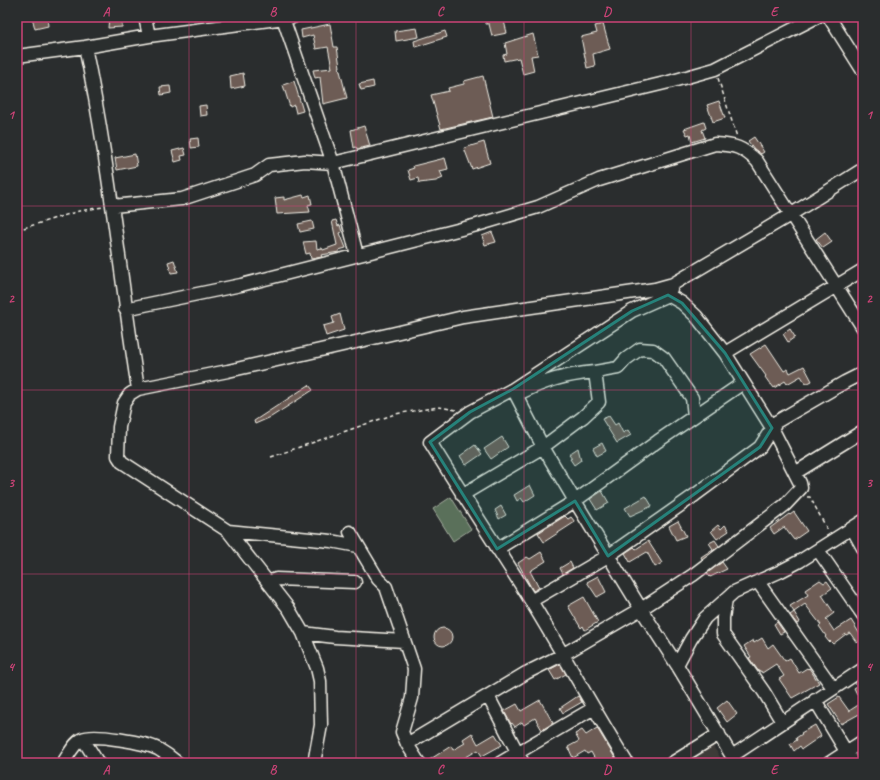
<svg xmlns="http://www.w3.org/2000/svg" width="880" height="780" font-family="Caveat,sans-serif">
	<rect width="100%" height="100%" fill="#2a2d2e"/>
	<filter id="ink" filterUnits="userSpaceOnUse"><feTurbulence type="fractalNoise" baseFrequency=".025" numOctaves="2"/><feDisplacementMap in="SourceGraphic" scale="8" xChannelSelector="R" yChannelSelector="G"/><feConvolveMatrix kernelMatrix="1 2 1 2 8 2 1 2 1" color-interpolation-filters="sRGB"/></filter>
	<g filter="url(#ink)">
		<path fill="#3e3b39" d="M 712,745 L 724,763 L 684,763 Z"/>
		<path fill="#5a6f5a" stroke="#a7b0a1" d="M 451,497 L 471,529 L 453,541 L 433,509 Z"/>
		<path fill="#6d5c54" stroke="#f4f1e8" d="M 32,17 L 47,17 L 48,26 L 35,29 Z
			M 109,17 L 122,17 L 122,27 L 108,28 Z
			M 485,17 L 503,17 L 507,33 L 492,36 L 489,24 L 486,24 Z
			M 330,24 L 334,47 L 337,47 L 340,67 L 339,67 L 347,98 L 323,104 L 320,77 L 315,78 L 313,70 L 332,68 L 328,47 L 316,49 L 313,35 L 302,38 L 301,30 Z
			M 603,24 L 610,49 L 593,54 L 595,66 L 587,68 L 581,37 L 597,33 L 595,26 Z
			M 417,28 L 419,37 L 396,41 L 395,31 Z
			M 445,31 L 447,37 L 415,47 L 414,41 Z
			M 533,34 L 538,55 L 531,56 L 534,71 L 523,74 L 519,58 L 504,61 L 503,55 L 507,54 L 505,43 Z
			M 243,73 L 245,86 L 231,89 L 230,76 Z
			M 483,76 L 493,117 L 441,129 L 431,95 L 449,91 L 448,88 L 464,84 L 464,81 Z
			M 294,81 L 303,111 L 296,113 L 294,105 L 290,107 L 283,85 Z
			M 373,81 L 374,87 L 361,90 L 359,84 Z
			M 170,86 L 171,93 L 161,95 L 160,87 Z
			M 719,101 L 725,118 L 713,122 L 707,105 Z
			M 206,105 L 207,115 L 200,116 L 199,106 Z
			M 704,122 L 706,128 L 702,130 L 705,138 L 692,142 L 690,134 L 687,135 L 684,129 Z
			M 364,126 L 370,146 L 357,149 L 356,147 L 354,148 L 351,130 Z
			M 754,137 L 764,152 L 761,154 L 754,149 L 748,141 Z
			M 198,138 L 199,147 L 191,148 L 190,139 Z
			M 484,142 L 490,163 L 472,169 L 464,148 Z
			M 184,148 L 186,155 L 181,156 L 182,160 L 175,162 L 172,151 Z
			M 135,154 L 137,166 L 117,170 L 115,158 Z
			M 445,158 L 448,169 L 440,171 L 443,178 L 436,181 L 419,183 L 418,178 L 411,180 L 408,170 L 414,168 L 413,166 Z
			M 303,195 L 304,197 L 310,195 L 312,204 L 308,205 L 310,212 L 277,214 L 275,198 L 284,197 L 284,200 Z
			M 336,220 L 338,226 L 340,225 L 342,232 L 340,233 L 346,248 L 339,250 L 339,252 L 321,255 L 322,257 L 311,259 L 310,253 L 306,254 L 303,242 L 316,241 L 317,249 L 322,248 L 323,250 L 337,245 L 332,221 Z
			M 312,221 L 314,229 L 300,232 L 298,224 Z
			M 492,232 L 496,242 L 485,245 L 482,236 Z
			M 825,232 L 832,242 L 823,248 L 816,239 Z
			M 174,260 L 178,272 L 171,273 L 168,262 Z
			M 340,314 L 344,330 L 326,336 L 323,326 L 334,323 L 332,317 Z
			M 790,329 L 795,337 L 788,342 L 783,334 Z
			M 766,344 L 784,371 L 788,369 L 790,373 L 804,366 L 812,381 L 806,384 L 801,376 L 787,384 L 785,381 L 774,388 L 771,384 L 770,384 L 765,377 L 766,376 L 750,354 Z
			M 309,385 L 313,390 L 271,417 L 255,424 L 254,421 Z
			M 609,416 L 615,425 L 618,423 L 623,433 L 628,430 L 631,435 L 617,443 L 602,419 Z
			M 502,437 L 508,447 L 491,459 L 484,449 Z
			M 602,443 L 606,451 L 597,456 L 593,448 Z
			M 475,445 L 482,454 L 466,465 L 460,456 Z
			M 578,448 L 581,460 L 574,465 L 570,459 L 572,458 L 569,454 Z
			M 530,485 L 535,495 L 524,502 L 521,498 L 517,501 L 514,495 Z
			M 602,491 L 609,503 L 597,510 L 590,499 Z
			M 646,496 L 652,506 L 630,516 L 625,508 Z
			M 501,506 L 506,515 L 499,519 L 495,510 Z
			M 794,512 L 807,531 L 794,540 L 784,527 L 774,534 L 770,528 L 789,514 L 790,515 Z
			M 565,516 L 568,519 L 571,517 L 575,522 L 544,542 L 538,533 Z
			M 678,521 L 686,536 L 676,540 L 669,526 Z
			M 718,525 L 721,529 L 725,525 L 729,531 L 717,539 L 711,531 Z
			M 715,540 L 719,546 L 702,559 L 701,557 L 713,549 L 709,543 Z
			M 648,541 L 662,563 L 655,567 L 647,552 L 630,562 L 625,553 L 634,547 L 636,549 Z
			M 541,552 L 546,561 L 530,571 L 539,588 L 533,591 L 518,563 L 527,557 L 530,559 Z
			M 570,562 L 573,568 L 563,574 L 560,568 Z
			M 722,562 L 727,569 L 710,577 L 707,573 Z
			M 598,576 L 606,592 L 597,597 L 587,582 Z
			M 820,580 L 824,583 L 827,581 L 832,588 L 822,595 L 834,613 L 826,619 L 834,631 L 851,620 L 863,639 L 857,643 L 850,633 L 846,635 L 846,634 L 833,644 L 830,641 L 829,642 L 825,637 L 826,636 L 819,626 L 821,625 L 805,604 L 794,612 L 790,606 L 808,595 L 805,590 Z
			M 584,597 L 598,622 L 585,630 L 583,626 L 581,628 L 568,606 Z
			M 794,612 L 800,622 L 797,624 L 790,615 Z
			M 777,622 L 784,632 L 780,634 L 774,624 Z
			M434 637a9 9 0 1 1 18 0a9 9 0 1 1-18 0Z
			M 762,638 L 768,648 L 773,644 L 785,661 L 790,658 L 799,673 L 807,668 L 808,669 L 809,668 L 819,683 L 792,698 L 779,679 L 784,676 L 776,664 L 762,673 L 761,671 L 759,672 L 749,658 L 751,657 L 744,646 L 753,640 L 754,643 Z
			M 560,664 L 566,674 L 555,680 L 549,670 Z
			M 863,682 L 863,690 L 857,694 L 854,688 Z
			M 578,696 L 582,702 L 563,713 L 560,708 Z
			M 839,697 L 849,711 L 863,702 L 863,712 L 841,724 L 828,704 Z
			M 540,700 L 553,723 L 542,730 L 535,718 L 524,725 L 522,722 L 515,727 L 512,723 L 511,724 L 504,711 L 517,704 L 521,711 Z
			M 727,700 L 737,714 L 727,722 L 717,708 Z
			M 815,725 L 821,736 L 802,749 L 800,746 L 794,751 L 790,744 L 797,740 L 796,738 L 802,734 L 801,733 Z
			M 597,728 L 617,761 L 613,763 L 597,763 L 591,752 L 587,754 L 585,751 L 573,758 L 568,747 L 579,741 L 575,734 L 582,730 L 586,735 Z
			M 472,733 L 478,744 L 495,734 L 502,745 L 482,756 L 478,750 L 456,763 L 426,763 L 426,762 L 451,746 L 453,750 L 465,743 L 463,739 Z"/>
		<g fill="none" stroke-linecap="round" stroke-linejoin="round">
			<g stroke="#f4f1e8" stroke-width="15">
				<path id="minor" d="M 145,17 L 149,36
					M 829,17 L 863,71
					M 283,18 L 333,163 L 357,255
					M 85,47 C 109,160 120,275 138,389
					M 17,56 L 85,47 L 149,36 L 293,17
					M 113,206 L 182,199 L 255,175 L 269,165 L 305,161 L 333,163 L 669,82 L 715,69 L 817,17
					M 125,309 L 241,285 L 477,225 L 538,207 L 599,180 L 715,144 C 735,145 742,147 757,161 L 863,328
					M 725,353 L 863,270
					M 595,372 L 618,368 L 626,359 L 640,349 L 653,350 L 664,358 L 692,398 L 694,416
					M 513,389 L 543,447 L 575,501 L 641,609 L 677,665 L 736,763
					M 795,473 L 863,431
					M 462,495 L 543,447 L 583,417 L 599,402 L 595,372 C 564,375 544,381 516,395
					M 852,528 L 863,548
					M 228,531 L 331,541 L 358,546
					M 350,532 L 378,579 L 386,587 L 414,669 L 412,698 L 402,732 L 407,744 L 419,763
					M 497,549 L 575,501 L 658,441 L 743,383
					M 818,550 L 863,615
					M 268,582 L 276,579 L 355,582
					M 758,582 L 833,688
					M 726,599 L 723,618 L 723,634 L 764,692 L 782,722
					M 531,601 L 608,556 L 695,495 L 760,447 L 776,422 L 845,382 L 863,373
					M 303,633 L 335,637 L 404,641
					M 677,665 L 691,639 L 705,618 L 734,592 L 779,572 L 800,561 L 863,521
					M 488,696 L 523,763
					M 815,700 L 853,763
					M 83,739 L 98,763
					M 407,744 L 526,673 L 562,655 L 641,609 L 693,575 L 785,505 L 801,488 L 800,483 L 772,428 L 725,353 L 696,316 L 682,303 L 668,295
					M 732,756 L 863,669
					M 63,763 C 68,756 74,743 82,739 C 94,733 146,743 158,749 C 165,753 172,758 178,763
					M 314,763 L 321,725 L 320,681 L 317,668 L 303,633 L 289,609 L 228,531 L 122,462 L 118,456 L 119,427 L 124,403 L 130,394 L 138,389 L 228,371 L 391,334 L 463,317 L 655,289 L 673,284 L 790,215 L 863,169
					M 500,763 L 594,708
					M 627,763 C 594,710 564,655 531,601 C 498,548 463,496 430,442 L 470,412 L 513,389 L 632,311 L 668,295 L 671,289
					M 672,763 L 719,734
					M 829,763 L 863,741"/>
			</g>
			<path stroke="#f4f1e8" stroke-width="1.5" stroke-dasharray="4 3" stroke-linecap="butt" d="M 718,78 L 737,137
				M 17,230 L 79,211 L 103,207
				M 271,457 L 395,414 L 439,407 L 456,410
				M 807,497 L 810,497 L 826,527 L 826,532"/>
			<use href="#minor" stroke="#2a2d2e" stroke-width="12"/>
		</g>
	</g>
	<path fill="#26827a" fill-opacity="0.2" stroke="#26827a" stroke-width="3" stroke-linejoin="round" d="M 668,295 L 682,303 L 725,353 L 772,428 L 760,447 L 608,556 L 575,501 L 497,549 L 430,442 L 470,412 L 513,389 L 632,311 Z"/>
	<path fill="none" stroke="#cc4377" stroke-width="1" stroke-opacity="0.55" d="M 189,17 L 189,763M 356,17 L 356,763M 524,17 L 524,763M 691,17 L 691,763M 17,206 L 863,206M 17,390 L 863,390M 17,574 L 863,574"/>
	<rect width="880" height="780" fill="none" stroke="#2a2d2e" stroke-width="44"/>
	<rect x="22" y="22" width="836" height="736" fill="none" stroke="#cc4377" stroke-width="1.5"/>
	<g font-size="13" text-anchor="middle" font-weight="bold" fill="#cc4377">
		<text x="106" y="16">A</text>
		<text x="273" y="16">B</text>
		<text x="440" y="16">C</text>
		<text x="607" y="16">D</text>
		<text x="774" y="16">E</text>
		<text x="11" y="119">1</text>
		<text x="869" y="119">1</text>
		<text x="11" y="303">2</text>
		<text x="869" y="303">2</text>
		<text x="11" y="487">3</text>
		<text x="869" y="487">3</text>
		<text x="11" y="671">4</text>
		<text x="869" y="671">4</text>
		<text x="106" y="774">A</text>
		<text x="273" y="774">B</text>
		<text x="440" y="774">C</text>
		<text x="607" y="774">D</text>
		<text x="774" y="774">E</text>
	</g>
</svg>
